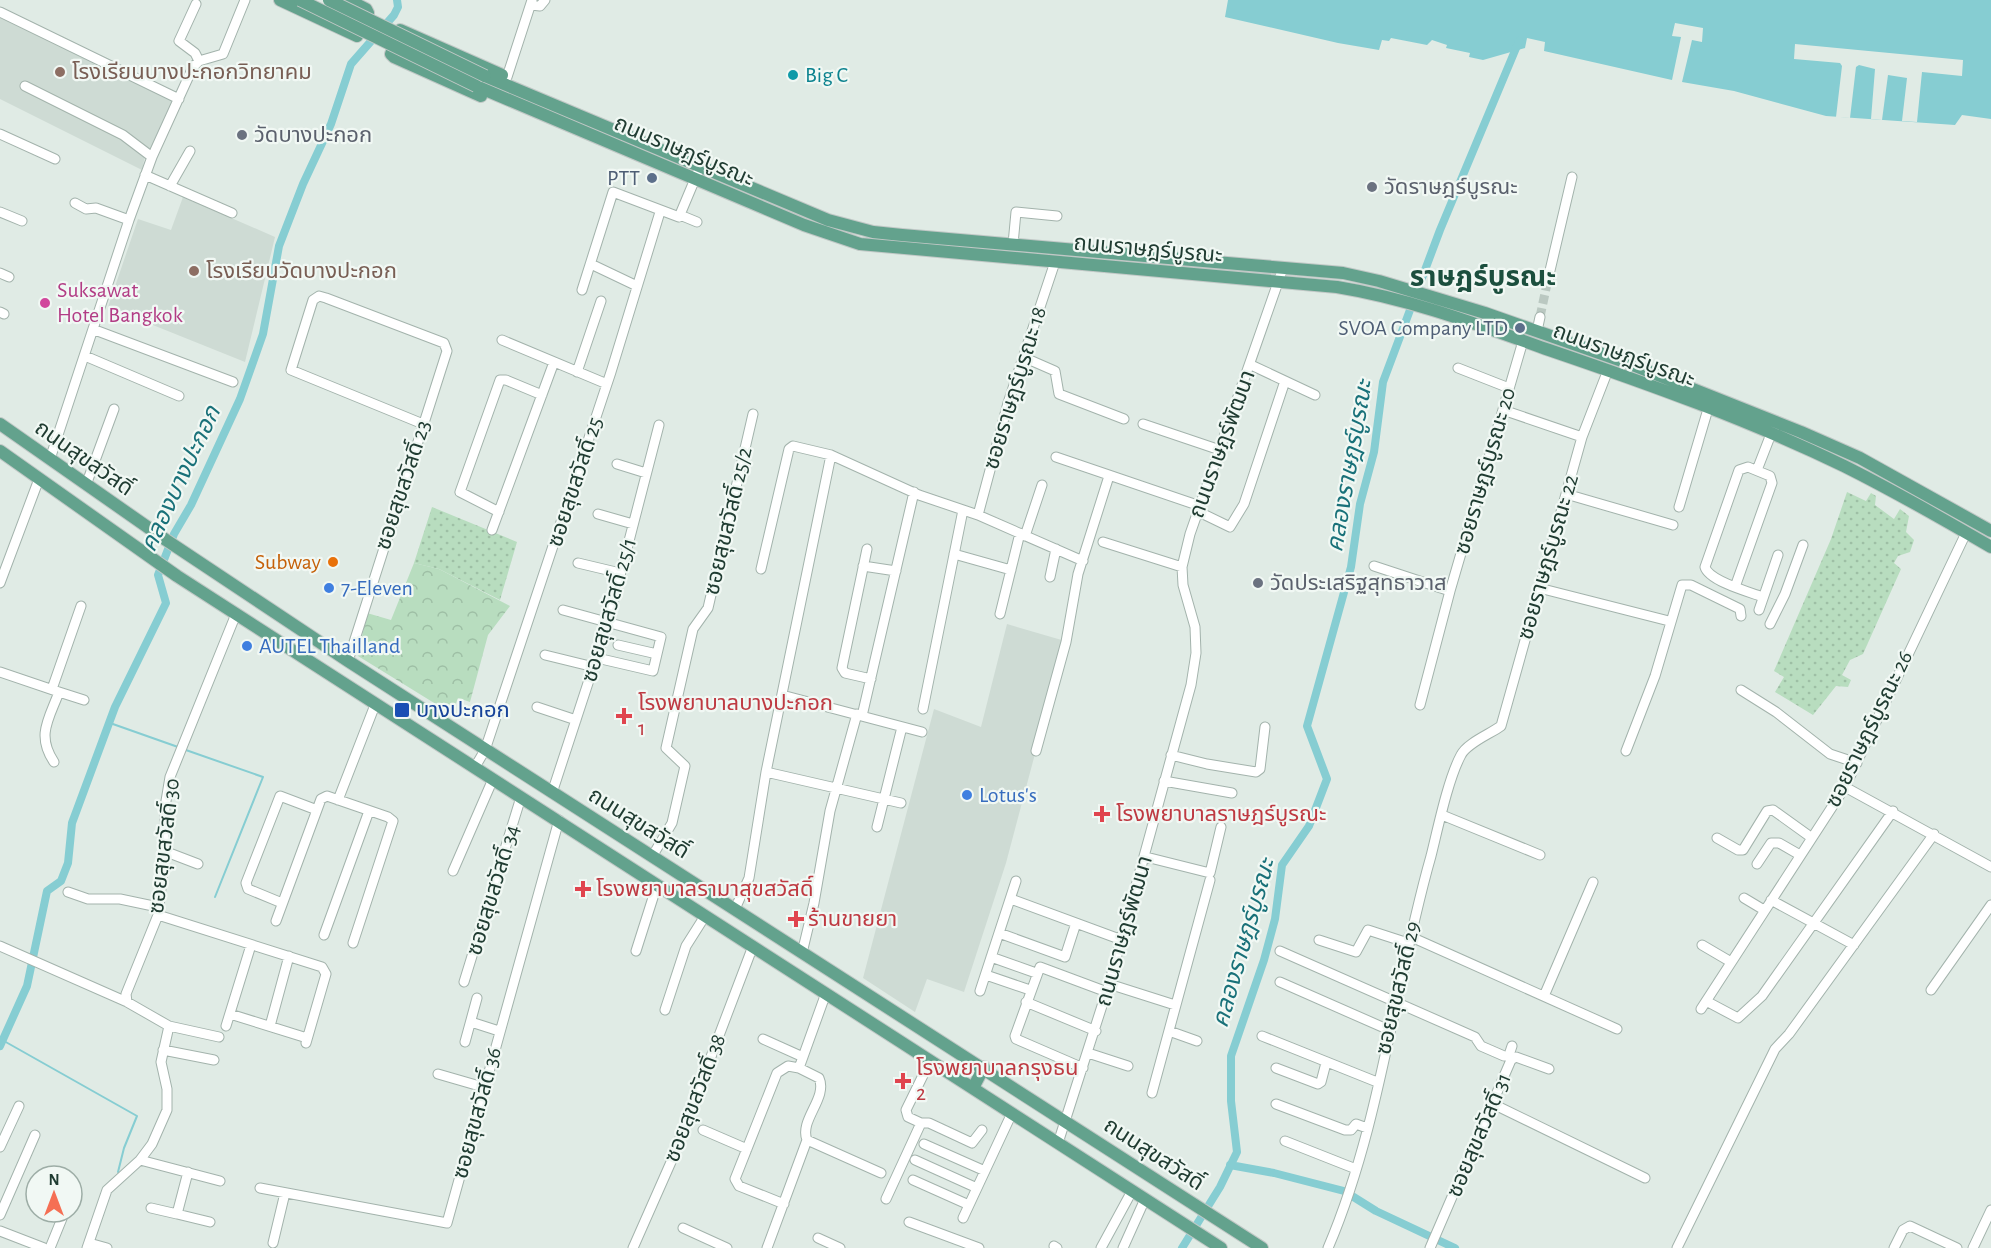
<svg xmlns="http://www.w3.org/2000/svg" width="1991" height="1248" font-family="'Alegreya Sans','Noto Sans Thai',sans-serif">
	<defs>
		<pattern id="grass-dots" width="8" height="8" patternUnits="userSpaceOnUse" patternTransform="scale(1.5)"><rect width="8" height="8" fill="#b8ddbf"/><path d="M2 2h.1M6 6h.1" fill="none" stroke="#9ebfa5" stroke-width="1.8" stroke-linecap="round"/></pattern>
		<pattern id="forest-crowns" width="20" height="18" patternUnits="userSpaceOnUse" patternTransform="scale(1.5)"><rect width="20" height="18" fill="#b8ddbf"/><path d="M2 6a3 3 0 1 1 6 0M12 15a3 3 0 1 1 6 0" fill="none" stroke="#9ebfa5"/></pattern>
	</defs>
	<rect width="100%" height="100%" fill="#e0ebe5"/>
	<path fill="#cedbd4" d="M 0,15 L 175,99 L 153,149 L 145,156 L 142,170 L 0,99 Z
		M 183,197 L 275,237 L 245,362 L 108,307 L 138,219 L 171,230 Z
		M 1007,624 L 1065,641 L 1006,863 L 964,992 L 927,979 L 915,1012 L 863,978 L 934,709 L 981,727 Z"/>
	<path fill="url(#grass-dots)" d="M 1847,492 L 1866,501 L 1871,493 L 1876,496 L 1875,505 L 1894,519 L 1900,509 L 1909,516 L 1906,532 L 1914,540 L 1910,552 L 1898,556 L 1894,563 L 1901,569 L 1863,654 L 1850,660 L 1842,675 L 1851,680 L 1848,687 L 1836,686 L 1813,715 L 1775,692 L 1784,677 L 1774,671 L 1831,539 Z
		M 432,507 L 517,542 L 500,600 L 439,569 L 414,563 Z"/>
	<path fill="url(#forest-crowns)" d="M 414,563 L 439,569 L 510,606 L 488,635 L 470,702 L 458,698 L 452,714 L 358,656 L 367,613 L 391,620 Z"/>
	<path fill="#86cdd2" d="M 1228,0 L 1991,0 L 1991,119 L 1962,115 L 1955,125 L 1826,116 L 1734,91 L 1682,82 L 1692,40 L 1702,42 L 1703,28 L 1675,23 L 1672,36 L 1681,37 L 1672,80 L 1544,51 L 1545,42 L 1527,38 L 1525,48 L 1483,60 L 1469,57 L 1470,53 L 1446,48 L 1447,45 L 1432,40 L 1427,45 L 1391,38 L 1389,41 L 1382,40 L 1379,50 L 1338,43 L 1225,17 Z"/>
	<path fill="#e0ebe5" d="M 1795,44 L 1963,60 L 1962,76 L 1922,72 L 1917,122 L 1902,121 L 1907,78 L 1888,75 L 1882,120 L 1871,119 L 1875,69 L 1859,65 L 1856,67 L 1850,118 L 1836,117 L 1842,66 L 1840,63 L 1794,59 Z"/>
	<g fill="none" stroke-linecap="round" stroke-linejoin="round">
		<path stroke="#86cdd2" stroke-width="2" d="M 110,723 L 178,747
			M 183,749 L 263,777 L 215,897
			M 4,1041 L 137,1116 L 124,1148 L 118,1172"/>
		<path stroke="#86cdd2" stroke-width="8" d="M 0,1046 L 27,986 L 47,891 L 61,881 L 68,863 L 72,823 L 115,707 L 166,603 L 158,575 L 174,534 L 191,505 L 240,399 L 263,334 L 279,246 L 303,184 L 331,124 L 351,64 L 394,15 L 398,7 L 397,0
			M 1230,1165 L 1274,1173 L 1344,1191 L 1376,1211 L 1455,1248
			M 1182,1248 L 1220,1187 L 1237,1152 L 1231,1101 L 1231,1056 L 1264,960 L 1275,919 L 1282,865 L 1309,826 L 1327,779 L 1307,726 L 1351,567 L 1360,504 L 1374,452 L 1383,382 L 1440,230 L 1519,41"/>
		<path stroke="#bac8c1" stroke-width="9" stroke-dasharray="9 4.5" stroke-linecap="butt" d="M 1540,317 L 1548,279"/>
		<g stroke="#a3b3ac" stroke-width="11">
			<path id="minor" d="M 196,4 L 179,41 L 195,53 L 199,61
				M 531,5 L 540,6 L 545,0
				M 0,12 L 179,99
				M 507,77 L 532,0
				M 25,86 L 123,135 L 152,157
				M 0,134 L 55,159
				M 145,175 L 232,213
				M 170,186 L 190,151
				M 75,203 L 86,209 L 96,208 L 129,220
				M 0,212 L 22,221
				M 680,215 L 697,222
				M 1013,244 L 1016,212 L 1057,216
				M 595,266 L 637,286
				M 0,273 L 9,277
				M 1548,279 L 1572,177
				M 582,290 L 613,192 L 679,217 L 700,167
				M 0,312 L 4,314
				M 95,330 L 233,382
				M 1537,331 L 1540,317
				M 502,340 L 607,384
				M 85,356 L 179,396
				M 1023,357 L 1055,371 L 1059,394 L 1124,419
				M 1251,365 L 1315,395
				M 1458,368 L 1509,388
				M 577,372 L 601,301
				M 1503,410 L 1582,437
				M 1143,424 L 1220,450
				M 1056,457 L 1200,506
				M 50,459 L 129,220 L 152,157 L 193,67 L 199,61 L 223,54 L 245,0
				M 617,464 L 646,473
				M 1757,470 L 1771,434
				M 86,485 L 114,409
				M 1566,494 L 1673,525
				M 1679,507 L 1708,409
				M 499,512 L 460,492 L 500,380 L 506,380 L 542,395
				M 1199,512 L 1230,527 L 1244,504 L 1285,381
				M 598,514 L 633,524
				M 978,515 L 1008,403 L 1055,262
				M 492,530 L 554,362
				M 1025,536 L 1042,485
				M 1103,542 L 1182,567
				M 867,549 L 842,668 L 845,673 L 871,679
				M 954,554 L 1011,570
				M 578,563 L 620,573
				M 863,566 L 896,571
				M 1374,566 L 1450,591
				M 761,569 L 789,449 L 793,446 L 831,455 L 919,495 L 978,515 L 1083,561
				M 1050,577 L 1056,549
				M 0,583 L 39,479
				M 1735,587 L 1772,483 L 1770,476 L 1748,467 L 1739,470 L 1705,567 C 1709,581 1749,592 1763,597
				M 1539,588 L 1669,621
				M 563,610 L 661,637 L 653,671 L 597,658
				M 1759,610 L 1778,555
				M 1000,614 L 1020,533
				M 1770,624 L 1785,594 L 1803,545
				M 618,645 L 657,654
				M 545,655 L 594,667
				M 348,661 L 447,351 L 444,343 L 326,298 L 319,296 L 313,300 L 291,370 L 423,424
				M 0,672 L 59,692 C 49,719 36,735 54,762
				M 52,689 L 81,606
				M 1741,690 L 1776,712 L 1830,754 L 1857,763
				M 59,692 L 84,700
				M 782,695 L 922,732
				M 1420,705 L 1450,591 L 1523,341
				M 537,707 L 576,720
				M 923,709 L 963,510
				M 862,716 L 914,492
				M 1036,751 L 1066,642 L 1078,574 L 1109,476
				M 1626,751 L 1655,676 L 1682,585 L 1691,585 L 1740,609 L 1741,616
				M 1171,755 L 1207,764 L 1256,772 L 1260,769 L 1265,727
				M 475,767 L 485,750 L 611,372 L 660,212
				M 766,772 L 901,803
				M 1164,781 L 1232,793
				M 1845,787 L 1991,867
				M 552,793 L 608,622 L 659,425
				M 338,800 L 375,705
				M 1442,815 L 1540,855
				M 877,827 L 902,727
				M 1717,838 L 1738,850 L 1743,850 L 1767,811 L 1773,810 L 1812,838
				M 164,851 L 198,864
				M 653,855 L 672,823 L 685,766 L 666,748 L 693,629 L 708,608 L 753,414
				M 1146,857 L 1210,873 L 1221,827
				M 1757,864 L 1771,843 L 1779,843 L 1800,855
				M 453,871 L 493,779
				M 68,892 L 88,899 L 120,899 L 158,907
				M 1744,898 L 1764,910
				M 1011,899 L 1122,940
				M 1771,900 L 1854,945
				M 282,903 L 248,889 L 246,883 L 280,796 L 317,810
				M 735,909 L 749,878 L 766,772 L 831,455
				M 158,915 L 322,967 L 326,974 L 306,1043
				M 276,921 L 321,799 L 327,796 L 388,817 L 393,821 L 353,943
				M 999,933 L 1065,957 L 1076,923
				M 324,935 L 369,811
				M 1409,936 L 1617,1029
				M 1319,940 L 1356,952 L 1368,930 L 1408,943
				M 1702,945 L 1731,962
				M 0,946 L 127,1002
				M 636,951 L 657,885
				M 1280,951 L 1475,1037 L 1481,1046 L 1504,1056 L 1509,1055 L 1512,1046
				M 802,953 L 814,903 L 830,811 L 857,714
				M 991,957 L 1036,973
				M 986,975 L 1030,990
				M 464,982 L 521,797
				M 1280,982 L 1389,1030
				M 1109,984 L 1175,1005
				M 1931,990 L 1991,905
				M 980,991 L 1016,881
				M 1544,996 L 1593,882
				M 1706,1001 L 1738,1018 L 1762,996 L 1893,811
				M 1026,1002 L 1096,1031
				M 1701,1009 L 1845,787 L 1966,533
				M 665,1010 L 686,946 L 705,916
				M 230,1014 L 307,1038
				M 471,1022 L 499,1031
				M 169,1026 L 219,1037
				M 226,1026 L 251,945
				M 270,1026 L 289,956
				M 1169,1031 L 1197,1041
				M 1262,1036 L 1377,1082
				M 763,1039 L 803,1057
				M 465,1042 L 477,998
				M 163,1050 L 214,1060
				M 1088,1053 L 1128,1066
				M 799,1068 L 826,993
				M 1083,1068 L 1016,1039 L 1015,1036 L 1040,967 L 1107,992
				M 1276,1068 L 1318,1084 L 1321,1082 L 1326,1063
				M 438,1074 L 483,1087
				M 1152,1093 L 1210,880
				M 1276,1104 L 1345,1130 L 1351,1130 L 1356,1124 L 1367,1128
				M 1493,1104 L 1645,1178
				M 921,1123 L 929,1123 L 972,1143 L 982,1130
				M 703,1130 L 747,1149
				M 807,1140 L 881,1173
				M 1285,1141 L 1356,1169
				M 1058,1143 L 1109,984 L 1191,685 L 1196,653 L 1195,627 L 1183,585 L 1182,567 L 1190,534 L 1283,268
				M 924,1144 L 985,1171
				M 0,1147 L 19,1106
				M 140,1160 L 220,1181
				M 915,1160 L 977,1188
				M 913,1180 L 969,1205
				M 260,1188 L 447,1223 L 559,820
				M 886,1199 L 921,1123 L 908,1117 L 906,1110 L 930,1061
				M 151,1208 L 177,1214 L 188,1172
				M 177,1214 L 210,1222
				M 0,1215 L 35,1135
				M 963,1218 L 1012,1113
				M 909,1222 L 979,1248
				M 683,1228 L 727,1248
				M 0,1231 L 44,1248
				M 818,1238 L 840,1248
				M 89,1243 L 107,1248
				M 273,1243 L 285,1193
				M 1054,1246 L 1057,1248
				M 50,1248 L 63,1216
				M 87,1248 L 107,1190 L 140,1160 L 152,1144 L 167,1110 L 167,1089 L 161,1062 L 169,1026 L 127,1002 L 126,994 L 158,915 L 163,871 L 165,807 L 170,777 L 236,614
				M 633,1248 L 671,1162 L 753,946
				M 767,1248 L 807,1140 C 799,1120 828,1098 819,1078 L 799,1068 L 788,1066 L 777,1073 L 735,1179 L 739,1186 L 784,1204
				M 1101,1248 L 1132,1191
				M 1123,1248 L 1145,1199
				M 1328,1248 C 1381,1124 1394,985 1431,856 C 1438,828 1448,779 1461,755 C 1467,743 1490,734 1501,726 L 1582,437 L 1608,370
				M 1430,1248 L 1511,1060 L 1516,1057 L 1549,1069
				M 1677,1248 L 1775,1049 L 1789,1034 L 1934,834
				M 1894,1248 L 1903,1230 L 1910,1226 L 1957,1248
				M 1973,1248 L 1991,1210"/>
		</g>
		<g stroke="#c1c8c6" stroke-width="14">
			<path id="major" d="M 280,0 L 357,36 L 368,13 L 366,9 L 348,0
				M 485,76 L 828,220 L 873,232 L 902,235 L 1343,273 L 1379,281 L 1485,313 L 1625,362 L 1801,432 L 1860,458 L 1991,531
				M 476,86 L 804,225 L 860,244 L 1337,287 C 1411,299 1479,325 1549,350 C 1649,384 1749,420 1844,466 C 1894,491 1943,519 1991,547
				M 481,96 L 394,57 L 391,54 L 400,30 L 502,75
				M 0,424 L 166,540 L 348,661 L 1262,1248
				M 0,451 L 177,576 L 1221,1248
				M 973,1088 L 984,1067"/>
		</g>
		<use href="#minor" stroke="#fff" stroke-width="9"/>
		<use href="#major" stroke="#63a28d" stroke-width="12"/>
		<g stroke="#c1c8c6" stroke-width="14" stroke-linecap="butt">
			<path id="major-bridge" d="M 300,0 L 476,86
				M 329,0 L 485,76"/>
		</g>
		<use href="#major-bridge" stroke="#63a28d" stroke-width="12"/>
	</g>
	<g fill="#8d6e63" stroke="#f1f8f4" stroke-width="2">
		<circle cx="60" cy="72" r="6"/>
		<circle cx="194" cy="271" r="6"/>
	</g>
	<circle fill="#0f9aa8" stroke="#f1f8f4" stroke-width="2" cx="793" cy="75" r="6"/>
	<g fill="#6b7280" stroke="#f1f8f4" stroke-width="2">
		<circle cx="242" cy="135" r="6"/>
		<circle cx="1372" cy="187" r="6"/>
		<circle cx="1258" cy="583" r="6"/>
	</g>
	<g fill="#5c6f8a" stroke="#f1f8f4" stroke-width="2">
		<circle cx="652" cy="178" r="6"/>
		<circle cx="1520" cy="328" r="6"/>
	</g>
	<circle fill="#d1479c" stroke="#f1f8f4" stroke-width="2" cx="45" cy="303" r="6"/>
	<circle fill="#e8710a" stroke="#f1f8f4" stroke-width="2" cx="333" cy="562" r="6"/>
	<g fill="#3f7fe0" stroke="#f1f8f4" stroke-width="2">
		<circle cx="329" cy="588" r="6"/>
		<circle cx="247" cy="646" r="6"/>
		<circle cx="967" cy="795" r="6"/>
	</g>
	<rect fill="#1a4fb4" stroke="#f1f8f4" stroke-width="2" x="394" y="702" width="16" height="16" rx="3"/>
	<g fill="#e0444e" stroke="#f1f8f4" stroke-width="2">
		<path d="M621 707h6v6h6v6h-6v6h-6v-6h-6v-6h6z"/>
		<path d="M1099 805h6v6h6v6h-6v6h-6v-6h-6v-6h6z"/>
		<path d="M580 880h6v6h6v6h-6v6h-6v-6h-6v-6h6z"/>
		<path d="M793 910h6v6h6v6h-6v6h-6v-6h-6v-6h6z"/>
		<path d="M900 1072h6v6h6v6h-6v6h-6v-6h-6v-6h6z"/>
	</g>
	<g text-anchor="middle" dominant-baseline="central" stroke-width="4.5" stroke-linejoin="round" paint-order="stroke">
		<g font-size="22" fill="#785e54" stroke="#f1f8f4" text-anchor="start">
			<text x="72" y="72">โรงเรียนบางปะกอกวิทยาคม</text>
			<text x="206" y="271">โรงเรียนวัดบางปะกอก</text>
		</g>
		<g font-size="22" fill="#0d838f" stroke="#f1f8f4" text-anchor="start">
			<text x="805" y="75">Big C</text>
		</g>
		<g font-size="22" fill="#5b616d" stroke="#f1f8f4" text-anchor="start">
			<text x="254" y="135">วัดบางปะกอก</text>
			<text x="1384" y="187">วัดราษฎร์บูรณะ</text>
			<text x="1270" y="583">วัดประเสริฐสุทธาวาส</text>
		</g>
		<g font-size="22" fill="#203c32" stroke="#f1f8f4">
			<text transform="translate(684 151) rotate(23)">ถนนราษฎร์บูรณะ</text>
			<text transform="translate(1148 249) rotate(5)">ถนนราษฎร์บูรณะ</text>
			<text transform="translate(1624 355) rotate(20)">ถนนราษฎร์บูรณะ</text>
			<text transform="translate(1015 388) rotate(-73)">ซอยราษฎร์บูรณะ 18</text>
			<text transform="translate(1222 444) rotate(-70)">ถนนราษฎร์พัฒนา</text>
			<text transform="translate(84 458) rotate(35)">ถนนสุขสวัสดิ์</text>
			<text transform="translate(1485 471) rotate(-74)">ซอยราษฎร์บูรณะ 20</text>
			<text transform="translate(575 482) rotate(-72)">ซอยสุขสวัสดิ์ 25</text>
			<text transform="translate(403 485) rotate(-72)">ซอยสุขสวัสดิ์ 23</text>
			<text transform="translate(728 521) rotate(-77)">ซอยสุขสวัสดิ์ 25/2</text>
			<text transform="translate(1548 557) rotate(-74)">ซอยราษฎร์บูรณะ 22</text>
			<text transform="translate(609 610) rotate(-74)">ซอยสุขสวัสดิ์ 25/1</text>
			<text transform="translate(1869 729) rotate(-64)">ซอยราษฎร์บูรณะ 26</text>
			<text transform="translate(639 823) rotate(32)">ถนนสุขสวัสดิ์</text>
			<text transform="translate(164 846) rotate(-83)">ซอยสุขสวัสดิ์ 30</text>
			<text transform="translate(493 890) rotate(-73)">ซอยสุขสวัสดิ์ 34</text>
			<text transform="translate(1124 931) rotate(-74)">ถนนราษฎร์พัฒนา</text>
			<text transform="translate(1398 988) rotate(-77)">ซอยสุขสวัสดิ์ 29</text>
			<text transform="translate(695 1098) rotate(-69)">ซอยสุขสวัสดิ์ 38</text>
			<text transform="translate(477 1113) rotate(-75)">ซอยสุขสวัสดิ์ 36</text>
			<text transform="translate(1479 1135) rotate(-67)">ซอยสุขสวัสดิ์ 31</text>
			<text transform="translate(1154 1154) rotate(33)">ถนนสุขสวัสดิ์</text>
		</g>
		<g font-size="22" fill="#4e5e75" stroke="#f1f8f4" text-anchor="end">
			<text x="640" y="178">PTT</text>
			<text x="1508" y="328">SVOA Company LTD</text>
		</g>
		<g font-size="22" fill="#b23c85" stroke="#f1f8f4" text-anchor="start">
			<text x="57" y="290">Suksawat<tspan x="57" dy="25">Hotel Bangkok</tspan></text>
		</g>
		<g font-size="22" fill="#c56008" stroke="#f1f8f4" text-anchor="end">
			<text x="321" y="562">Subway</text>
		</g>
		<g font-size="22" fill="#366cbe" stroke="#f1f8f4" text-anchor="start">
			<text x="341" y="588">7-Eleven</text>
			<text x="259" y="646">AUTEL Thailland</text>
			<text x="979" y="795">Lotus's</text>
		</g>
		<g font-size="22" fill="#be3a42" stroke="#f1f8f4" text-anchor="start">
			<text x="638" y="703">โรงพยาบาลบางปะกอก<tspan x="638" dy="25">1</tspan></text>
			<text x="1116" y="814">โรงพยาบาลราษฎร์บูรณะ</text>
			<text x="596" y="889">โรงพยาบาลรามาสุขสวัสดิ์</text>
			<text x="808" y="919">ร้านขายยา</text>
			<text x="916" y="1068">โรงพยาบาลกรุงธน<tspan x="916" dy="25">2</tspan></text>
		</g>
		<g font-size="22" fill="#164399" stroke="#f1f8f4" text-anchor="start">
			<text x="416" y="710">บางปะกอก</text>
		</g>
		<g font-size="24" font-style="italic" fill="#197179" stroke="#f1f8f4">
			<text transform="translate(1350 466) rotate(-80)">คลองราษฎร์บูรณะ</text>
			<text transform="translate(181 479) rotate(-65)">คลองบางปะกอก</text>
			<text transform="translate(1244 943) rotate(-74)">คลองราษฎร์บูรณะ</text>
		</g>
		<g font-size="28" font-weight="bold" fill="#1c4f3e" stroke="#f1f8f4">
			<text x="1483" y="278">ราษฎร์บูรณะ</text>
		</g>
	</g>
	<g transform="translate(54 1194)"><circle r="28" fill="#f1f8f4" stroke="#9dada6" stroke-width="1.5"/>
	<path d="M0-4.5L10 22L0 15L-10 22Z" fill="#f56f54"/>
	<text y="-9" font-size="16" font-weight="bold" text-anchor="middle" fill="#203c32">N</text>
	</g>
</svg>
